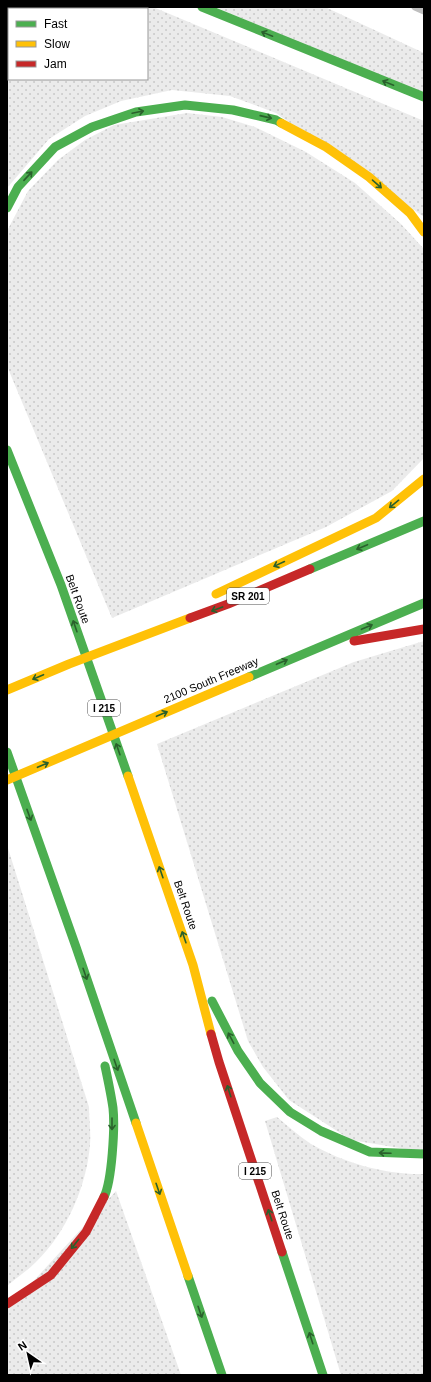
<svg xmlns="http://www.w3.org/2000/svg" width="431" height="1382" font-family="Helvetica,sans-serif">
	<defs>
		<pattern id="grass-dots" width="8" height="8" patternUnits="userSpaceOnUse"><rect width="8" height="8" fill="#ebebeb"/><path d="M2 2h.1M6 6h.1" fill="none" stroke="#c8c8c8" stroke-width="1.8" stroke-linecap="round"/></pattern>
	</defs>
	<rect width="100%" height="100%" fill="#fff"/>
	<path fill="url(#grass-dots)" fill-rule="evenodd" d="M 7,7 L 153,7 L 424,121 L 424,217 L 276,113 L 230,96 L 172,90 L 121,101 L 85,116 L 49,139 L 7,188 ZM 9,9 L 147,9 L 147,79 L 9,79 Z
		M 215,7 L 325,7 L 424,53 L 424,95 Z
		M 187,113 L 222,117 L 255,127 L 306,152 L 355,183 L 401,224 L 423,248 L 424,458 L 392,491 L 326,527 L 112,618 L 7,366 L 7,231 L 28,191 L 58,160 L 85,140 L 114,125 Z
		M 424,641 L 424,1152 L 351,1140 L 289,1100 L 263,1067 L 248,1041 L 157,744 L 354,662 Z
		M 7,845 L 89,1107 C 89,1119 91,1132 90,1144 C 87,1186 66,1233 36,1262 C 27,1271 16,1278 7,1286 Z
		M 277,1117 C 288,1126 299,1136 311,1144 C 344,1163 386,1175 424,1174 L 424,1375 L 341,1375 L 265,1121 Z
		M 116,1191 L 181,1375 L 7,1375 L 7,1310 Z"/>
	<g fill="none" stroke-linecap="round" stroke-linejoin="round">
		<path stroke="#bebebe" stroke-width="7" d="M 415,7 L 424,11"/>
		<path stroke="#4caf50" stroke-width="9" d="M 202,7 L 424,97
			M 7,208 L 18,187 L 55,147 L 92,127 L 136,112 L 185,105 L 233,110 L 276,120 L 281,123
			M 7,450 L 61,585 L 128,776
			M 310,569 L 424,521
			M 249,677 L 424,603
			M 7,752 L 76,947 L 136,1123
			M 212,1001 L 238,1051 L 260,1083 L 290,1112 L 321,1131 L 370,1152 L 424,1154
			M 104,1197 C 112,1181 115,1127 113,1108 C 111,1094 108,1080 105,1066
			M 282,1252 L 323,1375
			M 188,1276 L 222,1375"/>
		<path stroke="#ffc107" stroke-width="9" d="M 281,123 L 326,147 L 369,177 L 410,213 L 424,232
			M 216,594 L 376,518 L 424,479
			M 7,690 L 69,664 L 190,618
			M 128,776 L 193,965 L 211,1034
			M 7,780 L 249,677
			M 136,1123 L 188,1276"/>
		<path stroke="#c62828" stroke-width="9" d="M 190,618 L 228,604 L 310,569
			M 354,641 L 424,629
			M 211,1034 L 219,1062 L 282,1252
			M 7,1304 L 51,1275 L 86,1232 L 104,1197"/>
	</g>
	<defs><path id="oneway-shaft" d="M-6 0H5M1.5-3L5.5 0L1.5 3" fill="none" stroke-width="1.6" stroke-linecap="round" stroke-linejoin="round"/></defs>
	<g stroke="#2a602c">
		<use href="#oneway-shaft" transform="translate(267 34) rotate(-158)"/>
		<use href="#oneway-shaft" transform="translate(388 83) rotate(-158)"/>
		<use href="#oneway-shaft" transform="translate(138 112) rotate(-12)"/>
		<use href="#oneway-shaft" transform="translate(266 117) rotate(13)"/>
		<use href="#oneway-shaft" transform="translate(28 176) rotate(-47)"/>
		<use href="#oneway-shaft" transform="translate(377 184) rotate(41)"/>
		<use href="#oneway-shaft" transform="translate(394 504) rotate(141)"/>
		<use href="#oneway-shaft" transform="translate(362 547) rotate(157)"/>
		<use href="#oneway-shaft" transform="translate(279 564) rotate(155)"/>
		<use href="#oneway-shaft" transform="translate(217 609) rotate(160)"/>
		<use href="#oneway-shaft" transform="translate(75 626) rotate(-109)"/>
		<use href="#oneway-shaft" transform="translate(367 627) rotate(-23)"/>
		<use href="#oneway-shaft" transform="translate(282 662) rotate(-23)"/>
		<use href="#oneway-shaft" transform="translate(38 677) rotate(157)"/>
		<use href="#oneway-shaft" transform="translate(162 714) rotate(-23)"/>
		<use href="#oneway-shaft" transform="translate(118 749) rotate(-109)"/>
		<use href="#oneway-shaft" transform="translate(43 765) rotate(-23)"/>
		<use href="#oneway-shaft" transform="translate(29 815) rotate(70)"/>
		<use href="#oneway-shaft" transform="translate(161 872) rotate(-109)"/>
		<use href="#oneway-shaft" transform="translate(184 937) rotate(-109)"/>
		<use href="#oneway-shaft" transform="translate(85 974) rotate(71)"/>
		<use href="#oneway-shaft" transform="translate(231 1038) rotate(-118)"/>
		<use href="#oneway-shaft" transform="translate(116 1065) rotate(71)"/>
		<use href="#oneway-shaft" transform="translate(229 1091) rotate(-108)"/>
		<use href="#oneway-shaft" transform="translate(112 1124) rotate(90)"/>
		<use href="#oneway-shaft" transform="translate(385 1153) rotate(-178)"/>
		<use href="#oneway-shaft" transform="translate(158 1189) rotate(71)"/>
		<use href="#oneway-shaft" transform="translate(270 1215) rotate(-108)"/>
		<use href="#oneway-shaft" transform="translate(75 1244) rotate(129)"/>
		<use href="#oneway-shaft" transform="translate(200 1312) rotate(71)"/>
		<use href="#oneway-shaft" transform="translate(311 1338) rotate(-108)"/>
	</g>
	<g text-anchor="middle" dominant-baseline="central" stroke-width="4" stroke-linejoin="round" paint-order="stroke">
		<g fill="#fff" stroke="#4c4c4c" stroke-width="1">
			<rect x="227" y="588" width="42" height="16" rx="3"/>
			<rect x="88" y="700" width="32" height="16" rx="3"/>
			<rect x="239" y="1163" width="32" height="16" rx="3"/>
		</g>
		<g font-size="10" font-weight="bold" fill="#000">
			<text x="248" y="596">SR 201</text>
			<text x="104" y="708">I 215</text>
			<text x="255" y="1171">I 215</text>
		</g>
		<g font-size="11" fill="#000" stroke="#fff">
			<text transform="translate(78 599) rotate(70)">Belt Route</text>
			<text transform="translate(211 680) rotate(-23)">2100 South Freeway</text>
			<text transform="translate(186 905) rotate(71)">Belt Route</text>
			<text transform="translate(283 1215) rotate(72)">Belt Route</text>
		</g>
	</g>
	<rect width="431" height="1382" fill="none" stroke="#000000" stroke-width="16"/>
	<rect x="8" y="8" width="140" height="72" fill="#ffffff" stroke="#999999"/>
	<rect x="16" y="21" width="20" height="6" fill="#4caf50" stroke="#999999"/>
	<text x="44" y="28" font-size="12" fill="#000000">Fast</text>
	<rect x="16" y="41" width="20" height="6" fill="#ffc107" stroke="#999999"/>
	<text x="44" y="48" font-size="12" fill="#000000">Slow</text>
	<rect x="16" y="61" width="20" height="6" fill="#c62828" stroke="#999999"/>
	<text x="44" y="68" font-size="12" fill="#000000">Jam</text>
	<g transform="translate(28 1354) rotate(326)" stroke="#ffffff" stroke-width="3" paint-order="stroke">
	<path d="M0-3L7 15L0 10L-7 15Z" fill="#000000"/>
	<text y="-6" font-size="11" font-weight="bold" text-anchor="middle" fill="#000000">N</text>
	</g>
</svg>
